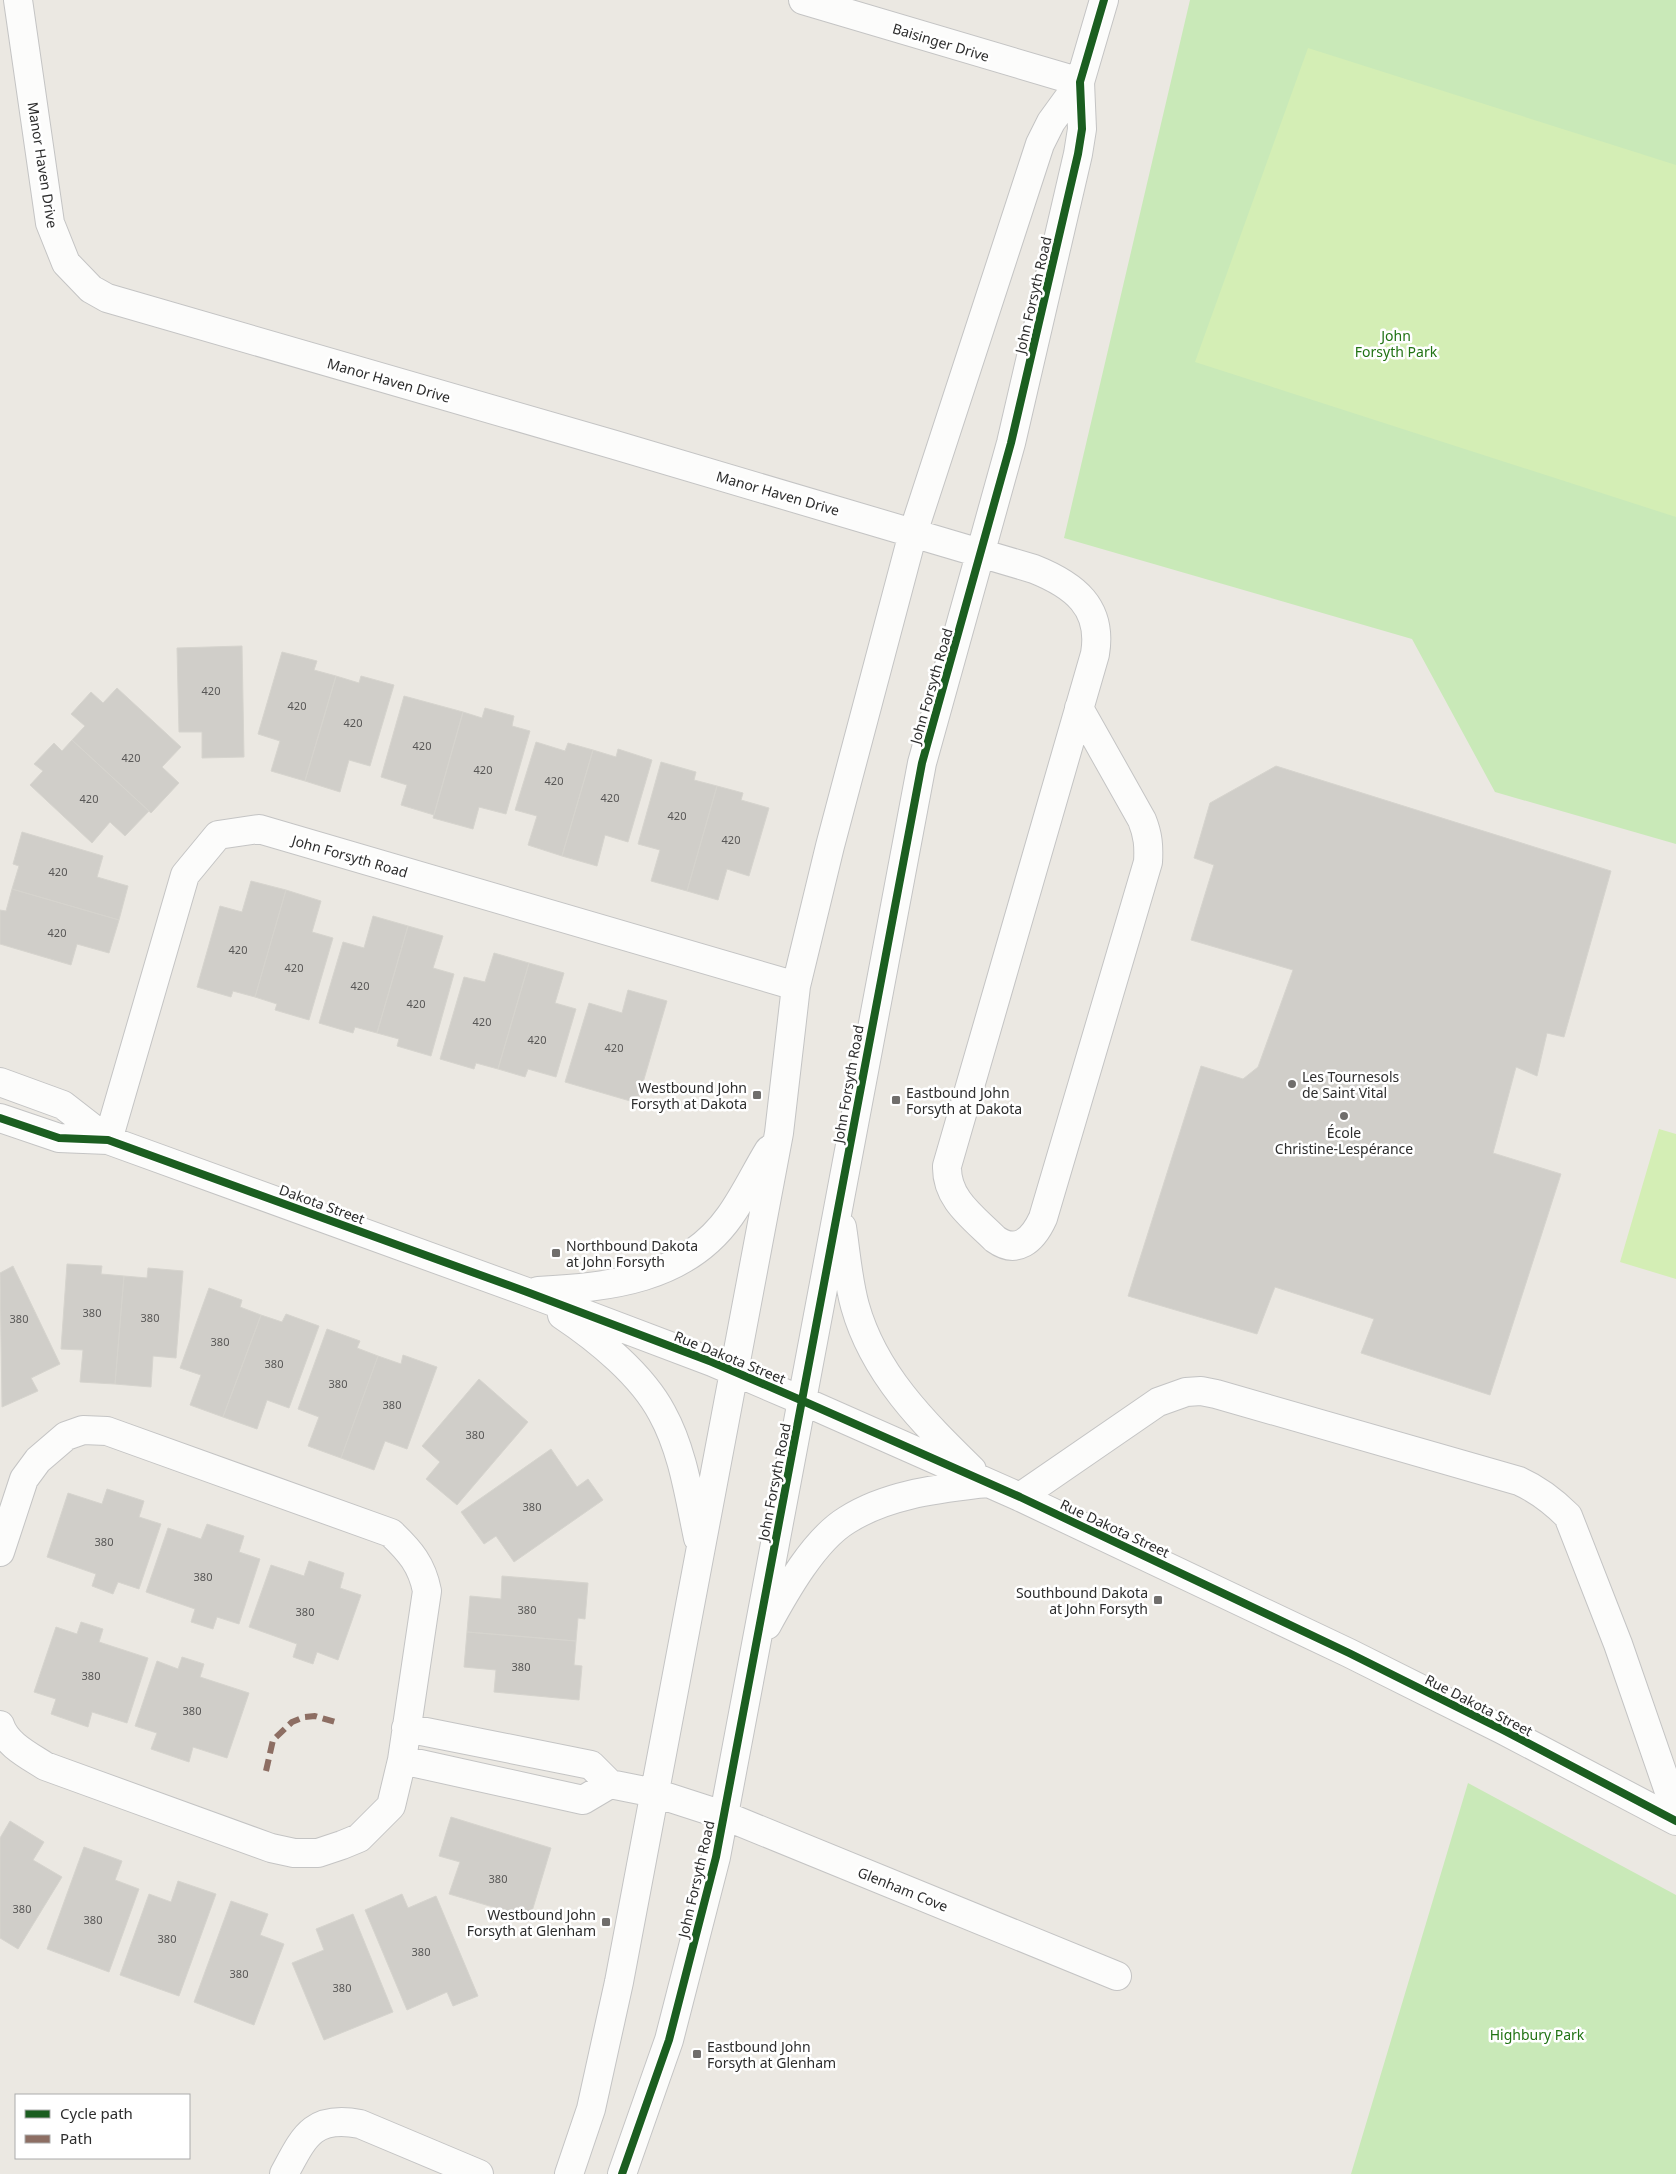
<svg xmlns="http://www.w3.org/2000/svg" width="1676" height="2174" font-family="'Noto Sans',sans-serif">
	<rect width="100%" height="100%" fill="#ebe8e2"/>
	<path fill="#c9e9b8" d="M 1190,0 L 1676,0 L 1676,844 L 1495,792 L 1412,639 L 1064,538 Z
		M 1468,1783 L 1676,1895 L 1676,2174 L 1351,2174 Z"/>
	<path fill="#d4eeb5" d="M 1308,48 L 1676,165 L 1676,517 L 1195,362 Z
		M 1659,1129 L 1676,1134 L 1676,1279 L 1620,1262 Z"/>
	<path fill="#d0cec9" stroke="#d6d4ce" d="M 242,646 L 244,757 L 202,758 L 202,732 L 179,732 L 177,648 Z
		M 282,652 L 317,661 L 314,670 L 336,676 L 305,781 L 271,771 L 280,741 L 258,734 Z
		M 336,676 L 359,683 L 361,676 L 394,685 L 370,766 L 349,760 L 340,792 L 305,781 Z
		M 117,688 L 181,747 L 162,767 L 179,783 L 151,813 L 72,740 L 85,726 L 71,714 L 91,692 L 103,703 Z
		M 404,696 L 463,712 L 434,815 L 401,805 L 407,785 L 381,777 Z
		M 485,708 L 514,716 L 512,726 L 530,731 L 506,814 L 479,807 L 473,829 L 433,818 L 463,712 L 482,718 Z
		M 72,740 L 149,811 L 125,836 L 110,822 L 92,843 L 30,785 L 43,771 L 34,764 L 54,743 L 62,751 Z
		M 536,742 L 565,751 L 568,743 L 593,750 L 562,856 L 528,845 L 537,816 L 515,810 Z
		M 618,749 L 652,760 L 628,842 L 605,835 L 597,866 L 562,856 L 593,750 L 616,757 Z
		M 661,762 L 696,772 L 694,780 L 717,786 L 687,891 L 651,881 L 660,850 L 638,844 Z
		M 1276,766 L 1611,871 L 1564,1037 L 1547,1033 L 1537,1076 L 1516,1067 L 1493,1153 L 1561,1174 L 1490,1395 L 1361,1353 L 1374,1319 L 1275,1287 L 1257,1334 L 1128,1296 L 1201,1066 L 1243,1079 L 1258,1067 L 1293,970 L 1191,940 L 1214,865 L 1194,858 L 1210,803 Z
		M 717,786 L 743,793 L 741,800 L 769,808 L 749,876 L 727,869 L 718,900 L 687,891 Z
		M 22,832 L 103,856 L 97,877 L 128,886 L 119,920 L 12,889 L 19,866 L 13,864 Z
		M 251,881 L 286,890 L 255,997 L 233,991 L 231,997 L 197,987 L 220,906 L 242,912 Z
		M 12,889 L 119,920 L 109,953 L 77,944 L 71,965 L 0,944 L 0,910 L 6,911 Z
		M 286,890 L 321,901 L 312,932 L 333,938 L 309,1020 L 275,1010 L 277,1004 L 255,997 Z
		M 373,916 L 408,926 L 377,1033 L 355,1027 L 353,1033 L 319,1023 L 343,942 L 364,948 Z
		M 408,926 L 443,936 L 433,968 L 454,974 L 431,1056 L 397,1046 L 399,1039 L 377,1033 Z
		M 494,953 L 529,963 L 498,1069 L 476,1063 L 474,1069 L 440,1059 L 464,977 L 485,982 Z
		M 529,963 L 564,973 L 555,1003 L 576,1009 L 556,1077 L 528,1069 L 525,1077 L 498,1069 Z
		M 628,990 L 667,1001 L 637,1103 L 565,1082 L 589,1003 L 622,1013 Z
		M 67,1264 L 102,1266 L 101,1274 L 124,1276 L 115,1384 L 80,1382 L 83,1350 L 61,1349 Z
		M 13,1266 L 60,1364 L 31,1378 L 38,1391 L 2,1407 L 0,1273 Z
		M 148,1268 L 183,1271 L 176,1358 L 153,1356 L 151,1387 L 115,1384 L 124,1276 L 147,1278 Z
		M 209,1288 L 242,1300 L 240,1307 L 261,1315 L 223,1417 L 190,1405 L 201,1375 L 180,1368 Z
		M 286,1314 L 319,1326 L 289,1408 L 267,1400 L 257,1429 L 223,1417 L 261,1315 L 282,1322 Z
		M 327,1329 L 360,1341 L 357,1348 L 378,1356 L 341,1458 L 308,1446 L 319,1417 L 298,1409 Z
		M 403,1355 L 437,1367 L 407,1449 L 385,1441 L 374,1470 L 341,1458 L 378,1356 L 401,1364 Z
		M 479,1379 L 528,1422 L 457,1505 L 426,1479 L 440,1462 L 422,1446 Z
		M 551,1449 L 577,1487 L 588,1479 L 603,1500 L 514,1562 L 496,1536 L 484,1544 L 461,1512 Z
		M 107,1489 L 144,1501 L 139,1517 L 161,1524 L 139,1589 L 118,1582 L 113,1594 L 92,1586 L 96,1574 L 47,1557 L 68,1493 L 102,1504 Z
		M 207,1524 L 244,1536 L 239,1552 L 260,1559 L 239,1624 L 217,1617 L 213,1629 L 191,1622 L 195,1609 L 146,1592 L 168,1528 L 201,1539 Z
		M 309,1561 L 344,1573 L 340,1588 L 361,1595 L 338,1660 L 317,1652 L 313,1664 L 293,1657 L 297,1644 L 249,1627 L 271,1565 L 304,1576 Z
		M 502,1576 L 588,1583 L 585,1619 L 578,1618 L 576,1641 L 467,1632 L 470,1596 L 501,1599 Z
		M 81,1622 L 103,1629 L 99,1642 L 148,1658 L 127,1723 L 92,1712 L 88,1727 L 51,1714 L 56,1699 L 34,1692 L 56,1627 L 77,1634 Z
		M 467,1632 L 576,1641 L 574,1665 L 582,1666 L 579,1700 L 494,1692 L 496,1670 L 464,1667 Z
		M 182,1657 L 204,1664 L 200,1677 L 249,1693 L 227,1758 L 193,1747 L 189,1762 L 151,1749 L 157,1733 L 135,1726 L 157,1661 L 178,1669 Z
		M 451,1817 L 551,1848 L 530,1918 L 449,1894 L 460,1862 L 439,1856 Z
		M 10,1821 L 44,1842 L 33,1860 L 62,1877 L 18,1949 L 0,1938 L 0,1838 Z
		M 84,1847 L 122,1861 L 115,1880 L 139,1889 L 109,1972 L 47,1949 Z
		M 178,1881 L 216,1894 L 179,1996 L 120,1975 L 149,1894 L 171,1902 Z
		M 402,1894 L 408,1908 L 436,1896 L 478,1996 L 453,2006 L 447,1992 L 407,2010 L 365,1910 Z
		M 231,1901 L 268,1914 L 260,1935 L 284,1944 L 254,2025 L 194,2002 Z
		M 353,1914 L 393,2012 L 324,2040 L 292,1963 L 324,1950 L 316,1929 Z"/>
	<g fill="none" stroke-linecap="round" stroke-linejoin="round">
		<g stroke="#c4c4c4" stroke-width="30">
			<path id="minor" d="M 18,0 L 50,223 L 66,263 L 91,289 L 107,298 L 615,445 L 1034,569 C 1074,585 1103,607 1095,654 L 947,1166 C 946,1199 973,1217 995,1239 C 1017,1255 1033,1240 1043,1218 L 1148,862 C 1149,846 1148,835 1142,820 L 1079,708
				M 803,0 L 1080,82
				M 0,1082 L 63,1105 L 108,1140
				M 0,1118 L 59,1138 L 108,1140 L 527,1292 L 712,1362 L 803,1401 L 1020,1497 L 1349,1653 L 1503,1730 L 1676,1821
				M 108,1140 L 185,875 L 218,835 L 259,829 L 796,986
				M 842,1227 C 846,1253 848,1281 855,1306 C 874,1374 923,1422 972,1470
				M 538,1291 C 609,1287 685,1280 730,1216 C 745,1195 756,1171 769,1150
				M 562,1315 C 598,1339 642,1375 662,1413 C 683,1451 689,1496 698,1538
				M 1020,1497 L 1158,1402 L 1186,1392 L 1201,1391 L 1216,1394 L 1519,1481 C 1539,1490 1553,1501 1568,1516 L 1618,1644 L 1676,1812
				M 0,1552 L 24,1479 L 38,1460 L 66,1436 L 83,1430 L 107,1431 L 391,1533 C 410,1551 422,1565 427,1591 L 402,1760 L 391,1806 L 359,1838 L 342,1845 L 318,1853 L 294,1853 L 271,1848 L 45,1766 C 28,1755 6,1744 0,1725
				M 767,1625 C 785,1592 814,1540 847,1520 C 888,1494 938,1489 986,1483
				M 406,1728 L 591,1765 L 610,1784 L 655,1793 L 723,1815 L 1117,1976
				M 402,1760 L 583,1800 L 610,1784
				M 284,2174 C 304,2137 312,2115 360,2124 L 479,2174
				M 569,2174 L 591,2109 L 619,1982 L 779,1133 L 796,986 L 830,846 L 913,533 L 1040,144 L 1051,122 L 1080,82
				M 622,2174 L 669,2040 L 716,1857 L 922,763 L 1011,443 L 1078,154 L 1082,129 L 1080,82 L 1104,0"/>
		</g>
		<use href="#minor" stroke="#fcfcfb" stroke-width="28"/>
		<path stroke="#8d6e63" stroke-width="6" stroke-dasharray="12 6" stroke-linecap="butt" d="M 266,1771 L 273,1740 L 292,1722 L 304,1717 L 315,1716 L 335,1722"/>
		<g stroke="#fff" stroke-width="11">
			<path id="cycleway" d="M 0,1118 L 59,1138 L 108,1140 L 527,1292 L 712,1362 L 803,1401 L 1020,1497 L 1349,1653 L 1503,1730 L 1676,1821
				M 622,2174 L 669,2040 L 716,1857 L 922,763 L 1011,443 L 1078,154 L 1082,129 L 1080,82 L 1104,0"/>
		</g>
		<use href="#cycleway" stroke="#1b5e20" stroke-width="8"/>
	</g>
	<g fill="#706e6c" stroke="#fff" stroke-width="2">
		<circle cx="1292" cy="1084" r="5"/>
		<rect x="752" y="1090" width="10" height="10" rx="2.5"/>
		<rect x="891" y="1095" width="10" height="10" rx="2.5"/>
		<circle cx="1344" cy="1116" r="5"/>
		<rect x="551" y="1248" width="10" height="10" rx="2.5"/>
		<rect x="1153" y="1595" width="10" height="10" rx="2.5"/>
		<rect x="601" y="1917" width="10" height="10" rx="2.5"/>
		<rect x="692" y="2049" width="10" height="10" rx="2.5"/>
	</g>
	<g text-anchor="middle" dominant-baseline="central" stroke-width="5" stroke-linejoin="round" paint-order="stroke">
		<g font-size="11" fill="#585756">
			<text x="211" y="690">420</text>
			<text x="297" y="705">420</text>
			<text x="353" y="722">420</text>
			<text x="422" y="745">420</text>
			<text x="131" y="757">420</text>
			<text x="483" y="769">420</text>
			<text x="554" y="780">420</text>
			<text x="610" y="797">420</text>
			<text x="89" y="798">420</text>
			<text x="677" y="815">420</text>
			<text x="731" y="839">420</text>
			<text x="58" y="871">420</text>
			<text x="57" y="932">420</text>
			<text x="238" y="949">420</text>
			<text x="294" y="967">420</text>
			<text x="360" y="985">420</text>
			<text x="416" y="1003">420</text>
			<text x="482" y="1021">420</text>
			<text x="537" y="1039">420</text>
			<text x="614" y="1047">420</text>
			<text x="92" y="1312">380</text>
			<text x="150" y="1317">380</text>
			<text x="19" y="1318">380</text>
			<text x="220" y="1341">380</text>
			<text x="274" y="1363">380</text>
			<text x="338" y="1383">380</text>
			<text x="392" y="1404">380</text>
			<text x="475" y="1434">380</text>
			<text x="532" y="1506">380</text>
			<text x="104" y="1541">380</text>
			<text x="203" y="1576">380</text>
			<text x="527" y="1609">380</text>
			<text x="305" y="1611">380</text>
			<text x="521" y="1666">380</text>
			<text x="91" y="1675">380</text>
			<text x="192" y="1710">380</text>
			<text x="498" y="1878">380</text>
			<text x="22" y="1908">380</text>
			<text x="93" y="1919">380</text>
			<text x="167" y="1938">380</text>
			<text x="421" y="1951">380</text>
			<text x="239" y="1973">380</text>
			<text x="342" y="1987">380</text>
		</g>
		<g font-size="14" fill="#2d2d2d" stroke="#fff">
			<text transform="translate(941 42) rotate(17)">Baisinger Drive</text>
			<text transform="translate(43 165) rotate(81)">Manor Haven Drive</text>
			<text transform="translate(1033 295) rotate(-77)">John Forsyth Road</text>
			<text transform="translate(389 380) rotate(16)">Manor Haven Drive</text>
			<text transform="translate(778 493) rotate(16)">Manor Haven Drive</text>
			<text transform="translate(931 686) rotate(-74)">John Forsyth Road</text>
			<text transform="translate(350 856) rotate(16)">John Forsyth Road</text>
			<text transform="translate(848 1084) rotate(-80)">John Forsyth Road</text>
			<text transform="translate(322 1204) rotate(20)">Dakota Street</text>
			<text transform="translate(730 1357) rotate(22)">Rue Dakota Street</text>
			<text transform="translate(774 1482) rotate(-79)">John Forsyth Road</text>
			<text transform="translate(1115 1528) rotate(25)">Rue Dakota Street</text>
			<text transform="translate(1479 1705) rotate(27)">Rue Dakota Street</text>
			<text transform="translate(696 1879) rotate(-77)">John Forsyth Road</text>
			<text transform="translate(903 1889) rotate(22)">Glenham Cove</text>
		</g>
		<g font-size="14" fill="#217314" stroke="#fff">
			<text x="1396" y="335">John<tspan x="1396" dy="16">Forsyth Park</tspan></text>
			<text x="1537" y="2034">Highbury Park</text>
		</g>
		<g font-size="14" fill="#2d2d2d" stroke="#fff" text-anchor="start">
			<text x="1302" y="1076">Les Tournesols<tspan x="1302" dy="16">de Saint Vital</tspan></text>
			<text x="747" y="1087" text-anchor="end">Westbound John<tspan x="747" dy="16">Forsyth at Dakota</tspan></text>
			<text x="906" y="1092">Eastbound John<tspan x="906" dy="16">Forsyth at Dakota</tspan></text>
			<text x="1344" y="1132" text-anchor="middle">École<tspan x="1344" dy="16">Christine-Lespérance</tspan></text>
			<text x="566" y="1245">Northbound Dakota<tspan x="566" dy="16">at John Forsyth</tspan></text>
			<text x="1148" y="1592" text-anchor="end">Southbound Dakota<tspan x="1148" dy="16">at John Forsyth</tspan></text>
			<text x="596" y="1914" text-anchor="end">Westbound John<tspan x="596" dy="16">Forsyth at Glenham</tspan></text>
			<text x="707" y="2046">Eastbound John<tspan x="707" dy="16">Forsyth at Glenham</tspan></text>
		</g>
	</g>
	<rect x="15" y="2094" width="175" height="65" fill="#ffffff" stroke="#ababab"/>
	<rect x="25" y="2110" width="25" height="8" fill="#1b5e20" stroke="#ababab"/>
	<text x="60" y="2119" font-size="15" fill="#2d2d2d">Cycle path</text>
	<rect x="25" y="2135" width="25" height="8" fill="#8d6e63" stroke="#ababab"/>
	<text x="60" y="2144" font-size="15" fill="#2d2d2d">Path</text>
</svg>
